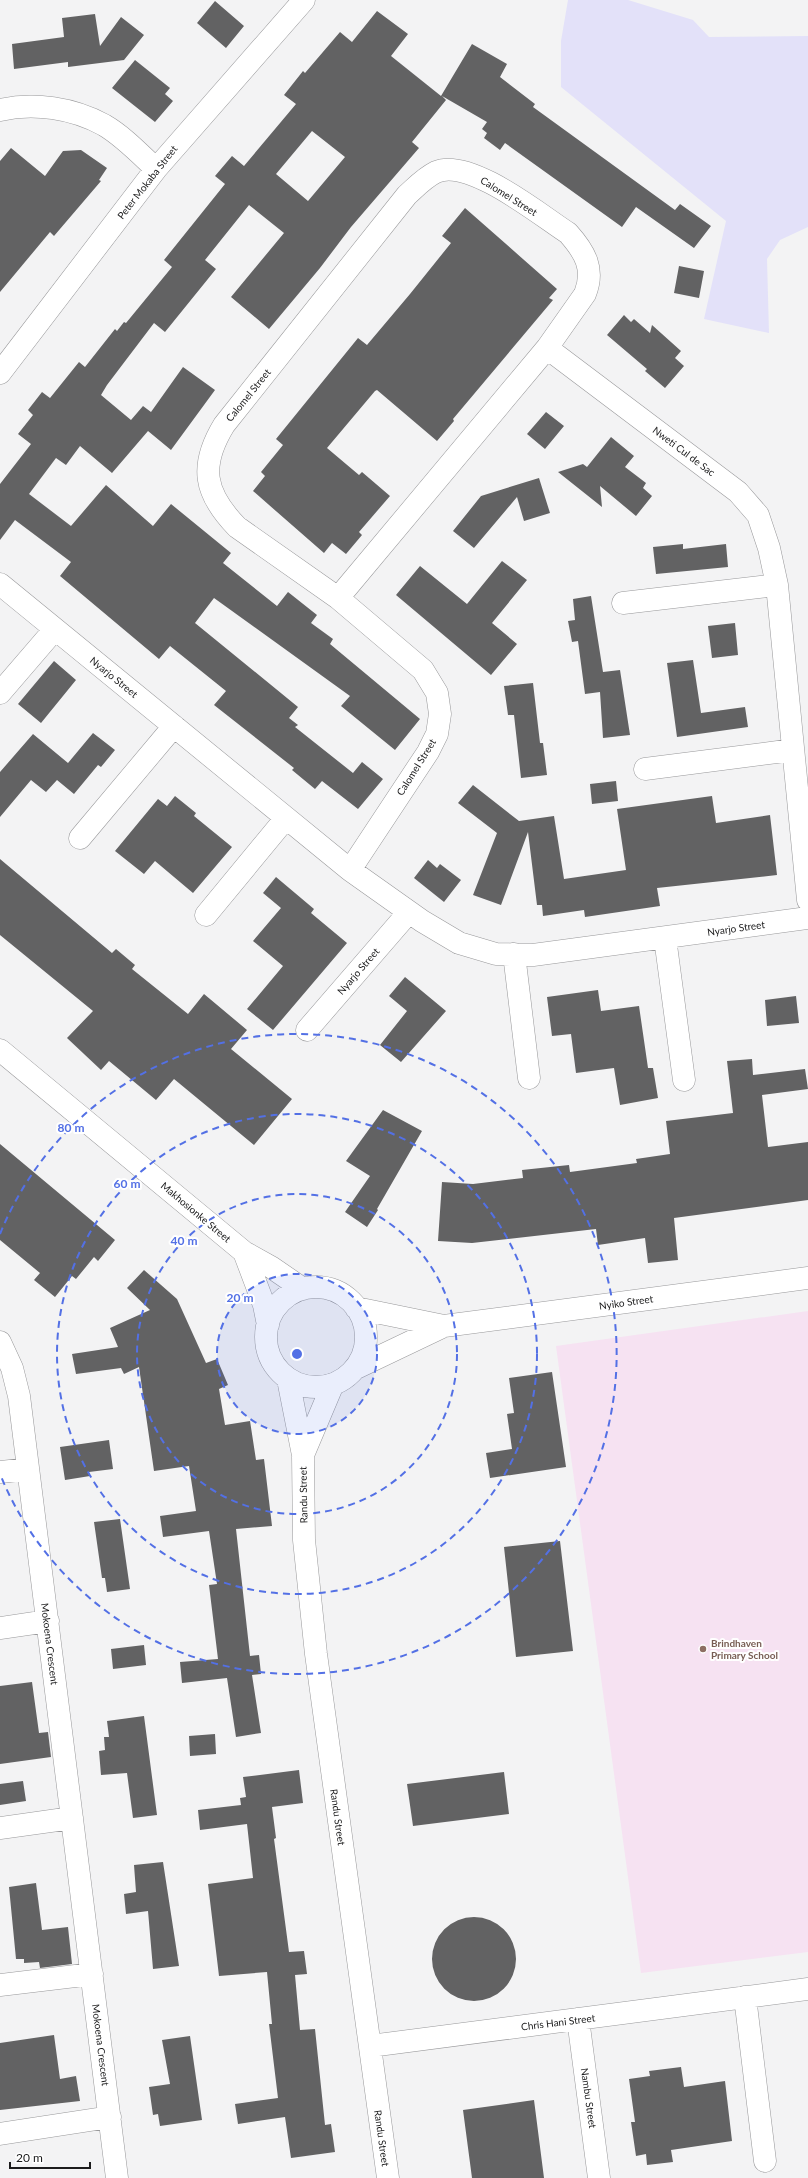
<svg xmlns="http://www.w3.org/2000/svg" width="808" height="2178" font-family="Lato,sans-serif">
	<rect width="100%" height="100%" fill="#f3f3f4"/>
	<path fill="#f6e2f2" d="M 808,1311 L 808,1952 L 641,1973 L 556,1346 Z"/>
	<path fill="#e3e1f9" d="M 568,0 L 628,0 L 693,20 L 709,37 L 808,36 L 808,227 L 780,240 L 767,259 L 769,333 L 704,319 L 726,221 L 561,87 L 561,41 Z"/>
	<path fill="#626263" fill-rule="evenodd" d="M 215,1 L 244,26 L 226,48 L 197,23 Z
		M 377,11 L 408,34 L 391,56 L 441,96 L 472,44 L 507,64 L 500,77 L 535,104 L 533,107 L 675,210 L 680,204 L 711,226 L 694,248 L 636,207 L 622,227 L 505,143 L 500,150 L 484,138 L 487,133 L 482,129 L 487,122 L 442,96 L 446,100 L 412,142 L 419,148 L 351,227 L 320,268 L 269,329 L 231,297 L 284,233 L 249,205 L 205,260 L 216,269 L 165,332 L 154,323 L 107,385 L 101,395 L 131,420 L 143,406 L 151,412 L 183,367 L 215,390 L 171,450 L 148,431 L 112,473 L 80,446 L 66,465 L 56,458 L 29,494 L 71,526 L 106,485 L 153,526 L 171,504 L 231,553 L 223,563 L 277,606 L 288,592 L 317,615 L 311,623 L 333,639 L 330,644 L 420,719 L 395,750 L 341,706 L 350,696 L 214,598 L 195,623 L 298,707 L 289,718 L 298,725 L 295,727 L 353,773 L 362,762 L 383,779 L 358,809 L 322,781 L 315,789 L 292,770 L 294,768 L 214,705 L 226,691 L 170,646 L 159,659 L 60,576 L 71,562 L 15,520 L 0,540 L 0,484 L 31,444 L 18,434 L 33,415 L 28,410 L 42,392 L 50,398 L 79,362 L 85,367 L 115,329 L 117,331 L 124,322 L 126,323 L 172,267 L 164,260 L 225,184 L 215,176 L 232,156 L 244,166 L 296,104 L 284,95 L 303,71 L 305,73 L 340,32 L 352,42 ZM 312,131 L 345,157 L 308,201 L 276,174 Z
		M 95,14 L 100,46 L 121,17 L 144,35 L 124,60 L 68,67 L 68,62 L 14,69 L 12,44 L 64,37 L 62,18 Z
		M 135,60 L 170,88 L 165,94 L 173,101 L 155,122 L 112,88 Z
		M 11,148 L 45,176 L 63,151 L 81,150 L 107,168 L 99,180 L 101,181 L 54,236 L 50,232 L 0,292 L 0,161 Z
		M 465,208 L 557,289 L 549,298 L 553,300 L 453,419 L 454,421 L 437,441 L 377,390 L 375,391 L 327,448 L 359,475 L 362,472 L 390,496 L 359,532 L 362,535 L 346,554 L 332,543 L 324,553 L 253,491 L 265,476 L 261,472 L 283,445 L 276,439 L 358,338 L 367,345 L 410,294 L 451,243 L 442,236 Z
		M 679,266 L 704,271 L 699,298 L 674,293 Z
		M 624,315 L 631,322 L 634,319 L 650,333 L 652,325 L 681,351 L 675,358 L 684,366 L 665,388 L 645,371 L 647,369 L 607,335 Z
		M 546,412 L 564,426 L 545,449 L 527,434 Z
		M 611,437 L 634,456 L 625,467 L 646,483 L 643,488 L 652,496 L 636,516 L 600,486 L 602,507 L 558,472 L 583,464 L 587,467 Z
		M 539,478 L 550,513 L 524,521 L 517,497 L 474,548 L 453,531 L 481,496 Z
		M 683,544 L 683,549 L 726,544 L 728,567 L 656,574 L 653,547 Z
		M 502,561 L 527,580 L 492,623 L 517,644 L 491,675 L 396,595 L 420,566 L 467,604 Z
		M 591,596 L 603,672 L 620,670 L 630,735 L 603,738 L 600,692 L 585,694 L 578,641 L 572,642 L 568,621 L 575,620 L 573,599 Z
		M 735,623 L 738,655 L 712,658 L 708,626 Z
		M 693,660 L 701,713 L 745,707 L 748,727 L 677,737 L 667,663 Z
		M 54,661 L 76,680 L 41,723 L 18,704 Z
		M 533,683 L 540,743 L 543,743 L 547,775 L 521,778 L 514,715 L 508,715 L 504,686 Z
		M 93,733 L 115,750 L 101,767 L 98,765 L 74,794 L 57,780 L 46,792 L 31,780 L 0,817 L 0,772 L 33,734 L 68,763 Z
		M 616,781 L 618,801 L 592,804 L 590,784 Z
		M 473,785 L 519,821 L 554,816 L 564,879 L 626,870 L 617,809 L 712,796 L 716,823 L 770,815 L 777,875 L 657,888 L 660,906 L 585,917 L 584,910 L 543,916 L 542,905 L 537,905 L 528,832 L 501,905 L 473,895 L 497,833 L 458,803 Z
		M 175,796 L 196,813 L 194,816 L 232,847 L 193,893 L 155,861 L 144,874 L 115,851 L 158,799 L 167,806 Z
		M 0,859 L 112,953 L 116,949 L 135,965 L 132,969 L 188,1014 L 204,994 L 247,1030 L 231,1049 L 292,1099 L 254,1145 L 174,1079 L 156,1100 L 109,1061 L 101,1070 L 67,1038 L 93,1011 L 0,935 Z
		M 428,860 L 437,868 L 440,864 L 461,880 L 444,902 L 414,878 Z
		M 276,877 L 314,909 L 311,913 L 347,943 L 273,1030 L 247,1009 L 283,966 L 253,941 L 281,908 L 263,893 Z
		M 405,977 L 446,1011 L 401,1062 L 380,1045 L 407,1011 L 389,996 Z
		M 598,990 L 601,1011 L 639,1006 L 648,1068 L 653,1068 L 658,1098 L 620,1105 L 614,1068 L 576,1073 L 571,1034 L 552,1036 L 547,997 Z
		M 796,996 L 799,1023 L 767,1026 L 765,1000 Z
		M 752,1059 L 753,1075 L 805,1069 L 808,1089 L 762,1095 L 768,1147 L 808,1142 L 808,1200 L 674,1218 L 678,1260 L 648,1263 L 645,1238 L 598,1245 L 596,1229 L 472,1243 L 438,1241 L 442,1182 L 473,1184 L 523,1178 L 522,1170 L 569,1165 L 570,1172 L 637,1163 L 636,1159 L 670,1154 L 666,1121 L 733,1113 L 727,1061 Z
		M 383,1110 L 422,1131 L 377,1209 L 378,1210 L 367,1227 L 345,1212 L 370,1176 L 346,1161 Z
		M 0,1144 L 115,1240 L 98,1261 L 94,1257 L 76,1279 L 72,1276 L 55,1297 L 34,1280 L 40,1273 L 0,1240 Z
		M 144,1270 L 177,1299 L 206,1363 L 217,1359 L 228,1385 L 219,1389 L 225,1425 L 250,1421 L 256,1460 L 264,1459 L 272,1526 L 236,1529 L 250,1656 L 259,1655 L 261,1674 L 252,1675 L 261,1733 L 236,1737 L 227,1678 L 182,1683 L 180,1662 L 218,1659 L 209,1585 L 217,1584 L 209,1531 L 163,1537 L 160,1516 L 196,1511 L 189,1466 L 154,1471 L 139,1367 L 124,1374 L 121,1368 L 76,1374 L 72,1354 L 118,1347 L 110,1328 L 150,1310 L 127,1288 Z
		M 552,1372 L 566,1467 L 490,1478 L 486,1453 L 512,1449 L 507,1414 L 514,1413 L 509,1378 Z
		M 109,1440 L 113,1469 L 89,1472 L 90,1476 L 65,1480 L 60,1447 Z
		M 120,1519 L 130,1589 L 107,1592 L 105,1578 L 102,1578 L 94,1522 Z
		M 560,1541 L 573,1651 L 516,1657 L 504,1547 Z
		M 144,1645 L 146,1665 L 113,1669 L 111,1649 Z
		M 32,1682 L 39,1733 L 48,1732 L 51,1757 L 0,1764 L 0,1686 Z
		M 144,1716 L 157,1815 L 133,1818 L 127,1773 L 101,1775 L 99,1751 L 105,1750 L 104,1737 L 109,1737 L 107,1721 Z
		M 215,1734 L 216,1754 L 190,1756 L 189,1736 Z
		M 299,1770 L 303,1803 L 272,1807 L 276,1838 L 274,1839 L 289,1952 L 304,1951 L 307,1974 L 295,1975 L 300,2030 L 315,2029 L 325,2125 L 331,2124 L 335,2152 L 291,2158 L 285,2117 L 238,2124 L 235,2104 L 278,2098 L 269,2024 L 272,2024 L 267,1972 L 219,1976 L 208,1884 L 253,1878 L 247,1824 L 200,1830 L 198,1810 L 241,1805 L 240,1798 L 246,1797 L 243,1777 Z
		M 504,1772 L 509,1814 L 413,1826 L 407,1784 Z
		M 23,1781 L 26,1801 L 0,1805 L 0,1784 Z
		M 163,1862 L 179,1966 L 153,1969 L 148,1911 L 126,1914 L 124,1894 L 136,1892 L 134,1865 Z
		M 36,1883 L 42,1930 L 68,1927 L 72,1964 L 40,1968 L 39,1962 L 24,1963 L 24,1959 L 16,1959 L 9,1887 Z
		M432 1959a42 42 0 1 1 84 0a42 42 0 1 1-84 0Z
		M 54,2035 L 60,2079 L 76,2076 L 80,2101 L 0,2110 L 0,2043 Z
		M 190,2036 L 202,2120 L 160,2126 L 158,2114 L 153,2115 L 149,2087 L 170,2084 L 162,2040 Z
		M 681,2067 L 684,2087 L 725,2081 L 732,2141 L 671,2150 L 673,2162 L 647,2165 L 646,2154 L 636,2156 L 631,2122 L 635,2122 L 629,2079 L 650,2076 L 649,2071 Z
		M 534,2100 L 544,2178 L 472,2178 L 463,2110 Z"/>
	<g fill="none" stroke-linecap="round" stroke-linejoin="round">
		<g stroke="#98989a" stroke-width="23">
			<path id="street" d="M 0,110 C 34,102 73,108 104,125 C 123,136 140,154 156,169
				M 547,348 L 738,492 L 758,515 L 769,548 L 777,585 L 808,900
				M 0,373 L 156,169 L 304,0
				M 0,584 L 350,870 L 422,921 L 459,943 L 496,954 L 533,955 L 808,918
				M 338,598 L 547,348 L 585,294 C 595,269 585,252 568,233 C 540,215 469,157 436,172 C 424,178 416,187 407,195 L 224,425 C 199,466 204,493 237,527 L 338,598 L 423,670 L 437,693 L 440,714 L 437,734 L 428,752 L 350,870
				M 623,603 L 777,585
				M 0,693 L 55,629
				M 645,769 L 793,750
				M 80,838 L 174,726
				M 206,915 L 286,818
				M 665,938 L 684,1080
				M 514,954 L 529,1078
				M 307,1030 L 409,912
				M 0,1050 L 244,1252 L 271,1267 L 303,1289
				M 244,1252 L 264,1305 L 268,1325
				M266 1337a50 50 0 1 1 100 0a50 50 0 1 1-100 0Z
				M 356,1308 L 444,1326
				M 0,1342 L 12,1368 L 19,1396 L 117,2178
				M 356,1368 L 444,1326 L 808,1278
				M 288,1379 L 303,1455 L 304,1540 L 316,1654 L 388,2178
				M 303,1455 L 333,1384
				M 0,1472 L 28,1469
				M 0,1628 L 48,1621
				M 0,1828 L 72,1818
				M 0,1985 L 92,1974
				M 745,1997 L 765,2161
				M 578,2019 L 599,2178
				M 370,2046 L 808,1989
				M 0,2134 L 110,2117"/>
		</g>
		<use href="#street" stroke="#fff" stroke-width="22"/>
	</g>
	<circle cx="297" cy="1354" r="80" fill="#5370e5" fill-opacity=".12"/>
	<g fill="none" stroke="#5370e5" stroke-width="2" stroke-dasharray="7 5">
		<circle cx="297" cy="1354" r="80"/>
		<circle cx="297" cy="1354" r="160"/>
		<circle cx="297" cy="1354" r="240"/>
		<path d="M0 1234A320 320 0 1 1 0 1474"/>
	</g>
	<circle fill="#8d6e63" stroke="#fff" stroke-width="1.5" cx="703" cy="1649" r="4"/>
	<g text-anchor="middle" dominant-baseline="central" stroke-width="4" stroke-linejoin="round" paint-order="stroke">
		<g font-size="10" fill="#1b1b1c" stroke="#fff">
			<text transform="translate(147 182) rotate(-52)">Peter Mokaba Street</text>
			<text transform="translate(509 196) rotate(32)">Calomel Street</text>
			<text transform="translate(248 395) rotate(-51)">Calomel Street</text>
			<text transform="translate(684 451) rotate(37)">Nweti Cul de Sac</text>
			<text transform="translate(114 677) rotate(39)">Nyarjo Street</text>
			<text transform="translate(416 767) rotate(-58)">Calomel Street</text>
			<text transform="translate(736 928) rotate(-8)">Nyarjo Street</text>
			<text transform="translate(358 971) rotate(-49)">Nyarjo Street</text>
			<text transform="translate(196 1212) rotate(40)">Makhosionke Street</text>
			<text transform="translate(626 1302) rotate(-8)">Nyiko Street</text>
			<text transform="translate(303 1495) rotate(-91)">Randu Street</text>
			<text transform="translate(50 1644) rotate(83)">Mokoena Crescent</text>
			<text transform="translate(338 1817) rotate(82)">Randu Street</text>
			<text transform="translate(558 2022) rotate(-7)">Chris Hani Street</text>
			<text transform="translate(101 2045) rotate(83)">Mokoena Crescent</text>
			<text transform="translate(589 2098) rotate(82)">Nambu Street</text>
			<text transform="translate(382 2138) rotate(82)">Randu Street</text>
		</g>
		<g font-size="10" font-weight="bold" fill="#785e54" stroke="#fff" text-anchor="start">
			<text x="711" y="1643">Brindhaven<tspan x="711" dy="12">Primary School</tspan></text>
		</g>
	</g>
	<circle cx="297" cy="1354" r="6" fill="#5370e5" stroke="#fff" stroke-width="2"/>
	<g font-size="12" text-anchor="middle" font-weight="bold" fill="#5370e5" stroke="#fff" stroke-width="4" stroke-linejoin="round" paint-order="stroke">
		<text x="71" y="1132">80 m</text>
		<text x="127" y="1188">60 m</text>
		<text x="184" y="1245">40 m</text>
		<text x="240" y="1302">20 m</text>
	</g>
	<path d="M10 2162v6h80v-6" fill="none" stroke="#1b1b1c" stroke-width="2"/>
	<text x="16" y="2162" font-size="12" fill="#1b1b1c" stroke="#ffffff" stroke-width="3" paint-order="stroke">20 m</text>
</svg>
